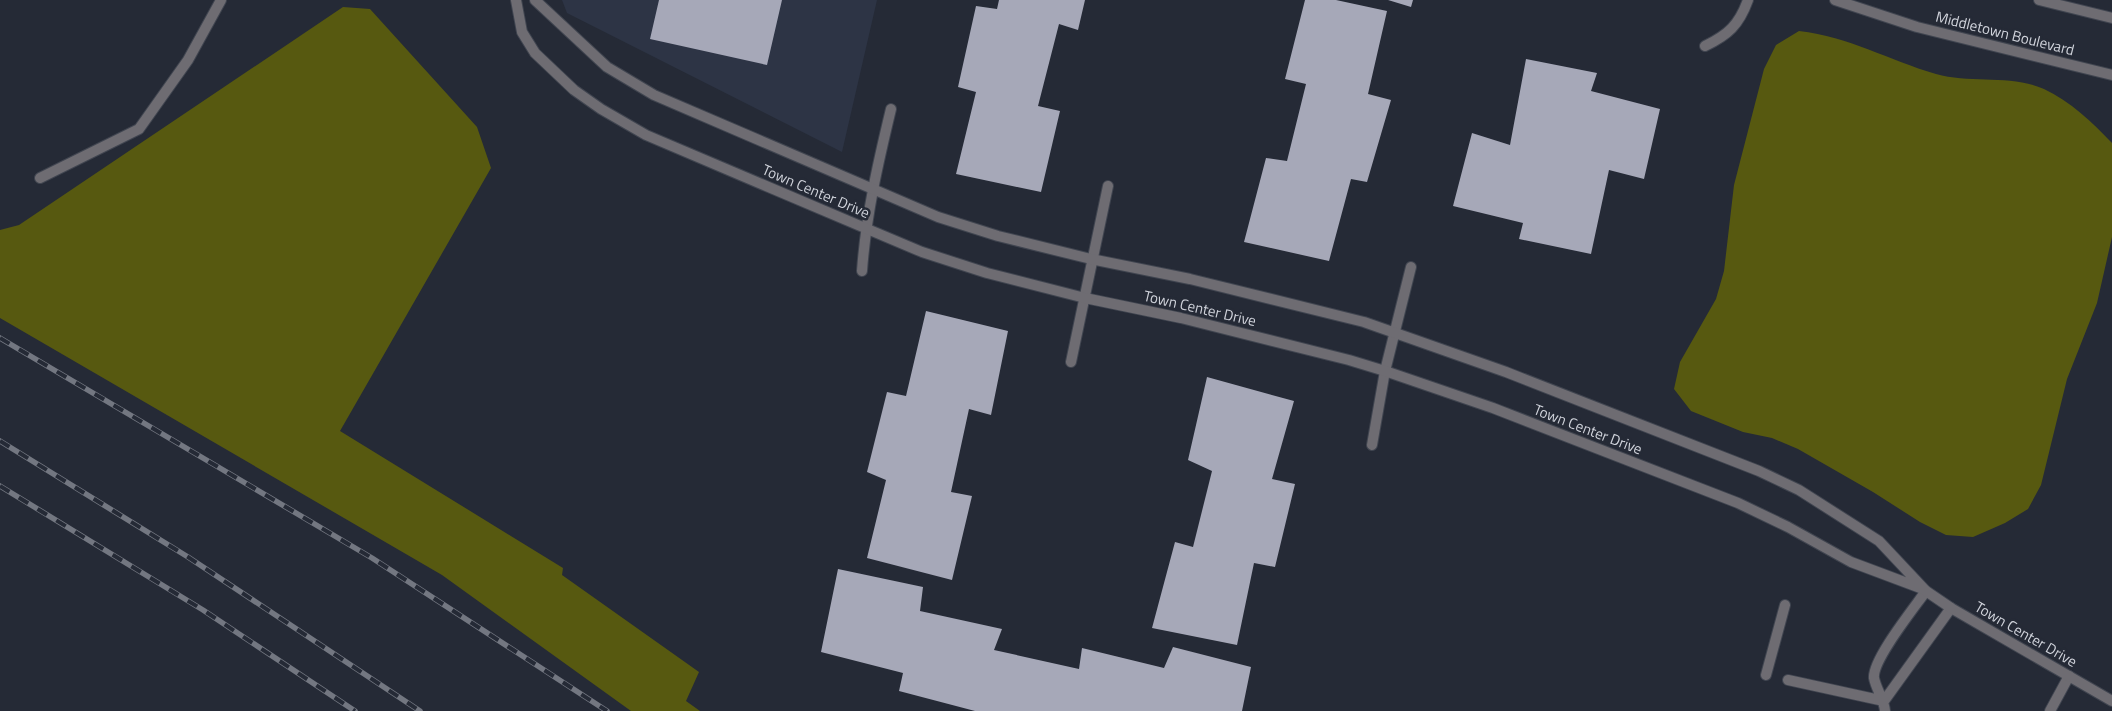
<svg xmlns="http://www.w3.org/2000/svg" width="2112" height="711" font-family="'Titillium Web',sans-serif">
	<rect width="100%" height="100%" fill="#252a36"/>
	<path fill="#2d3445" d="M 562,0 L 877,0 L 842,152 L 567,13 Z"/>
	<path fill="#575910" d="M 343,7 L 370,9 L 477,127 L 491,168 L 340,431 L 563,568 L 562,575 L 699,672 L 686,701 L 700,711 L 631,711 L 442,575 L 0,318 L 0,230 L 19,225 Z
		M 1799,31 C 1850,37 1888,60 1936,74 C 1971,84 2011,74 2044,89 C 2070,101 2093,123 2112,143 L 2112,237 L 2097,303 L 2067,379 L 2041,485 L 2028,509 L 2005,523 L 1973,537 L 1946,535 L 1920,522 L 1873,492 L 1798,449 L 1772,438 L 1743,432 L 1691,411 L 1674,389 L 1680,362 L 1716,299 L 1724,271 L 1734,185 L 1764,69 L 1776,45 Z"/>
	<path fill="#a6a8b8" d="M 659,0 L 782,0 L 767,65 L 650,39 Z
		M 999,0 L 1085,0 L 1078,30 L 1059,24 L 1038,106 L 1060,111 L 1041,192 L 956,174 L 976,92 L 958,87 L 976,6 L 997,9 Z
		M 1305,0 L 1336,0 L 1387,11 L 1368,94 L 1391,100 L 1367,182 L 1351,179 L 1329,261 L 1244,242 L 1266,158 L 1287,161 L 1306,84 L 1285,79 Z
		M 1388,0 L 1413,0 L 1411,7 Z
		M 1526,59 L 1597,73 L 1591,91 L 1660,109 L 1644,179 L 1609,170 L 1591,254 L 1519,239 L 1523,223 L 1453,206 L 1472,133 L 1510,145 Z
		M 926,311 L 1008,331 L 991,415 L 969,409 L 951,492 L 972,496 L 952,580 L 867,558 L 886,480 L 867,472 L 887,392 L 906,396 Z
		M 1207,377 L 1294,401 L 1272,479 L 1295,484 L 1275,567 L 1254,563 L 1237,645 L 1152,628 L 1175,542 L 1193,547 L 1212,471 L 1188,460 Z
		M 838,569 L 923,587 L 920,611 L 1002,629 L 994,650 L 1079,669 L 1082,648 L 1164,668 L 1173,647 L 1251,667 L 1242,711 L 975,711 L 899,691 L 903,673 L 821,652 Z"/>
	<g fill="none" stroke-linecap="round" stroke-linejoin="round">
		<g stroke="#404550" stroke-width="12">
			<path id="service" d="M 1705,46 C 1728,35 1739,25 1748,0
				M 40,178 L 139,129 L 188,60 L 221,0
				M 862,271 C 866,215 878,163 891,109
				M 1071,362 L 1108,186
				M 1372,445 L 1385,371 L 1411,267
				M 1766,675 L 1785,605
				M 1788,680 L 1884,701
				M 1884,701 L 1951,608
				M 1885,711 C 1884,699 1876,689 1874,678 C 1872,660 1914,608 1926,591
				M 2050,711 L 2069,676"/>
		</g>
		<g stroke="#404550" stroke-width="12">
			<path id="minor" d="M 516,0 L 522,32 L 535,53 L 574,90 L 601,109 L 646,135 L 865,228 L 922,252 L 987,273 L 1085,298 L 1181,318 L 1349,360 L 1385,371 L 1493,408 L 1738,503 L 1788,527 L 1851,562 L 1923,589
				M 535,0 L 607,67 L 654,95 L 938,217 L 998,236 L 1091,259 L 1190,279 L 1364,322 L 1506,372 L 1759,471 L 1799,490 L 1879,541 L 1926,591 L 1951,608 L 2112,701
				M 1835,0 L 1917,27 L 2112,75
				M 2039,0 L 2112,18"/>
		</g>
		<use href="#service" stroke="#6e6c72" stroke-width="10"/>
		<use href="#minor" stroke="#6e6c72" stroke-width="10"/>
		<g stroke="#737781" stroke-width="5.5">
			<path id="rail" d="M 0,338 L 372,558 L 607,711
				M 0,441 L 188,557 L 420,711
				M 0,486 L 203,610 L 355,711"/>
		</g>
		<use href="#rail" stroke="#252a36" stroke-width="4" stroke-dasharray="11" stroke-linecap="butt"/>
	</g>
	<g text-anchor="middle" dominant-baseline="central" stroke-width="5" stroke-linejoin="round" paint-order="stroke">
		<g font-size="15" fill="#d0d3db" stroke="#252a36">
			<text transform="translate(2005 33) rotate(14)">Middletown Boulevard</text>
			<text transform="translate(816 191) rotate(23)">Town Center Drive</text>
			<text transform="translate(1200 308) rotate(13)">Town Center Drive</text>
			<text transform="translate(1588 429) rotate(21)">Town Center Drive</text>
			<text transform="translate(2026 634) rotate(30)">Town Center Drive</text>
		</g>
	</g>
</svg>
